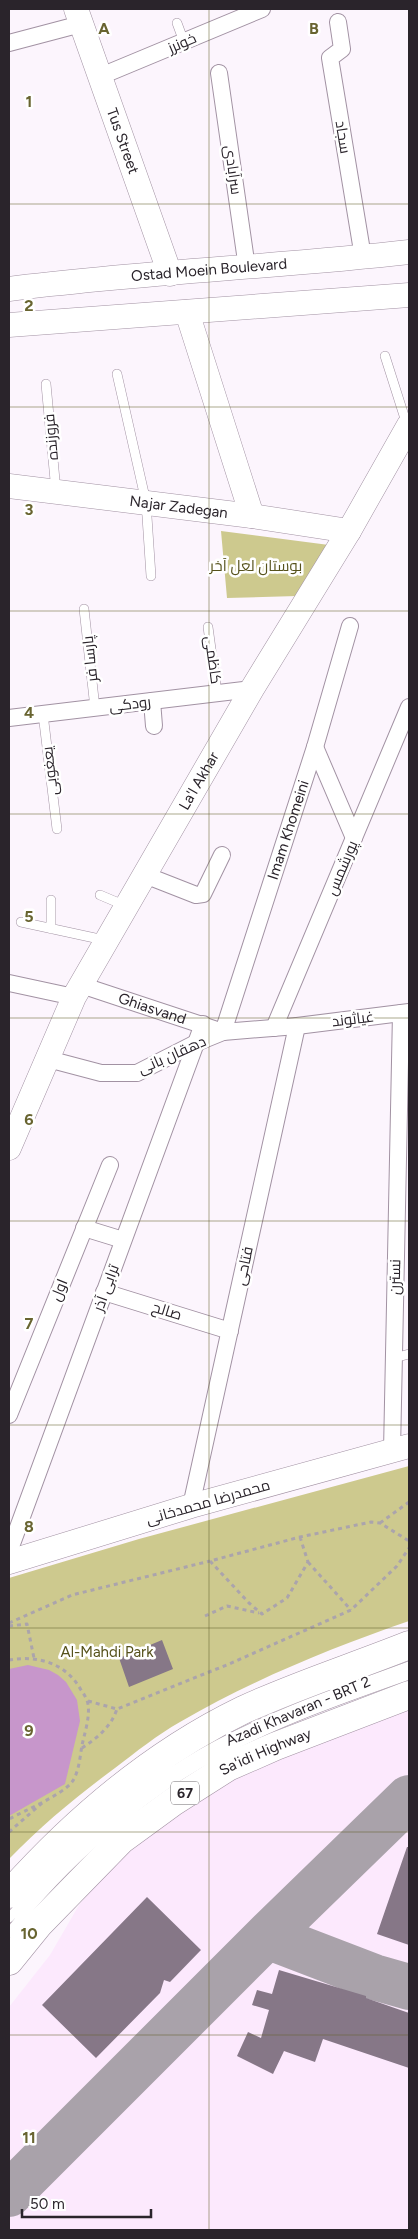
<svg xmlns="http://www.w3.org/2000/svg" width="418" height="2239" font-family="Figtree,Cairo,sans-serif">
	<rect width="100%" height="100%" fill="#fcf5fd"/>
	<path fill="#fce9fd" d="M 409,1707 L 409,2230 L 9,2230 L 9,2007 L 50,1955 L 79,1905 L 104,1874 L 170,1817 L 242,1773 Z"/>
	<path fill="#cdc98e" d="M 221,531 L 329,545 L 297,596 L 227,598 Z
		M 409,1466 L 409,1621 C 331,1648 252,1680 180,1722 C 157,1735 136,1752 115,1768 C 77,1796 42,1825 9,1859 L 9,1578 L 139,1539 Z"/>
	<path fill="#c796cb" d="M 28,1665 L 49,1670 L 58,1675 L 66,1682 L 77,1700 L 80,1721 L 65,1784 L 9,1816 L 9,1669 Z"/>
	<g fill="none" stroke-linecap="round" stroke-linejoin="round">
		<path stroke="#a9a2aa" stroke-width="46" d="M 267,1936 L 409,1798
			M 9,2194 L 267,1936 L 374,1977 L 409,1987"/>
	</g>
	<path fill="#867787" d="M 162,1640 L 173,1669 L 129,1687 L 119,1658 Z
		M 407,1847 L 409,1847 L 409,1945 L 377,1934 Z
		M 147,1897 L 201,1950 L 170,1982 L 164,1980 L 160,1993 L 96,2058 L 42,2005 Z
		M 279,1970 L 366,1996 L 366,1998 L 409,2013 L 409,2068 L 323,2039 L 315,2062 L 284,2051 L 273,2074 L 237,2056 L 248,2032 L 261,2038 L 269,2010 L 252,2005 L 257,1990 L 272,1994 Z"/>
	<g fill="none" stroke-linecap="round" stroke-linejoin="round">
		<g stroke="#a292a3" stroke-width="10">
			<path id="lane" d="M 177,23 L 184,42
				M 385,356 L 407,425
				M 117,374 L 146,502 L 151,576
				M 46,384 L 56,491
				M 84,609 L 95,708
				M 208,627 L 217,693
				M 43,714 L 57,829
				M 100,895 L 126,906
				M 51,900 L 51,929
				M 21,922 L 104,940
				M 394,1358 L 409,1354
				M 9,1918 C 69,1851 136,1788 217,1745 C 278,1712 345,1690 409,1666
				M 9,1933 C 62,1865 141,1794 217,1754 C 278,1721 344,1698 409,1675"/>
		</g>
		<g stroke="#a292a3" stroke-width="18">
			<g id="street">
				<path d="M 338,22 L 342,49 L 330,58 L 363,257"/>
				<path d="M 9,43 L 81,24"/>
				<path d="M 219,73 L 247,268"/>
				<path d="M 101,76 L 262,9"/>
				<path d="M 152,701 L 154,726"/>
				<path d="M 9,718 L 252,689"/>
				<path d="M 315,747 L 354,838"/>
				<path d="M 145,875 L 196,895 L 203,894 L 222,855"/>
				<path d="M 9,983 L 74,997"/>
				<path id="s1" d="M 81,985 L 223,1032 L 315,747 L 350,626"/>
				<path d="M 274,1028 L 409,707"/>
				<path d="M 48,1059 L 101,1073 L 137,1073 L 196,1043 L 223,1032 L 297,1026 L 409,1012"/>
				<path d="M 84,1228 L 123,1240"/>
				<path d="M 104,1292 L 230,1331"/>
				<path d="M 9,1415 L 110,1165"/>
				<path d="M 392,1451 L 401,1013"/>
				<path d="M 191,1506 L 297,1026"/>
				<path d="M 9,1552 L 203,1024"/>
			</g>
		</g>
		<g stroke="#a292a3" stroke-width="25">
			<g id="secondary">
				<path id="s2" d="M 76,9 L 170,274"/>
				<path id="s3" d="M 9,289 C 142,272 276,267 409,252"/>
				<path d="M 187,312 L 252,516"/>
				<path d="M 9,325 L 409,295"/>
				<path id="s4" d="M 9,486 L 252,516 L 349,531"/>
				<path id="s5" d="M 9,1148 L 74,997 L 252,689 L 349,531 L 409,425"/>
				<path d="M 9,1562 L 191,1506 L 409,1446"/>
			</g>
		</g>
		<g stroke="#a292a3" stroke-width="29">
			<g id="highway">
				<path d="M 9,1894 C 76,1819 152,1754 243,1710 C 297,1685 354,1667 409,1645"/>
				<path id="s6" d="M 9,1961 L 39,1924 L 121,1840 L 173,1802 L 228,1767 L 276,1746 L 409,1695"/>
			</g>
		</g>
		<path stroke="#aba4ac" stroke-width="3" stroke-dasharray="4 4" stroke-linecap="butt" d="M 380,1523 L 409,1502
			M 300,1537 L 308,1562 L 287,1598 L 262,1614 L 249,1603 L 210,1561 L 300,1537 L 371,1522 L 380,1523 L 409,1541
			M 308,1562 L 351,1610
			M 205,1616 L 227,1606 L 259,1613
			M 9,1623 L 72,1595 L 210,1561
			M 9,1626 L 27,1624 L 34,1658
			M 9,1660 C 38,1655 66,1663 81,1690 C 84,1694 87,1699 88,1704 C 90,1717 85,1732 82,1745 C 80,1757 79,1772 72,1782 C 62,1795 24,1811 9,1819
			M 88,1701 L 117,1709 L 229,1664 L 351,1610 L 397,1566 L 409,1548
			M 82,1748 C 97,1738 111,1727 117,1709
			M 9,1832 L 42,1803"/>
		<use href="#lane" stroke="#fff" stroke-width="9"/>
		<use href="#street" stroke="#fff" stroke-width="16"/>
		<use href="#secondary" stroke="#fff" stroke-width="24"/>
		<use href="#highway" stroke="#fff" stroke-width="28"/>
	</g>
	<path fill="none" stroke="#686430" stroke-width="1" stroke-opacity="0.55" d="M 209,9 L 209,2230M 9,204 L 409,204M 9,407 L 409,407M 9,611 L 409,611M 9,814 L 409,814M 9,1018 L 409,1018M 9,1221 L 409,1221M 9,1425 L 409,1425M 9,1628 L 409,1628M 9,1832 L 409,1832M 9,2035 L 409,2035"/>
	<g text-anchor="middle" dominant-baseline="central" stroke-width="5" stroke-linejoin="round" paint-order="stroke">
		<rect fill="#fff" stroke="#6a666b" stroke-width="1" x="171" y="1781.5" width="28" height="23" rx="4"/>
		<g font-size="14" font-weight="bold" fill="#2a242b">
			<text x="185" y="1793">67</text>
		</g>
		<g font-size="15" fill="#2a242b" stroke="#fff">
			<text transform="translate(182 43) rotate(-23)">خونرز</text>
			<text transform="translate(343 137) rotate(81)">سجاد</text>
			<text stroke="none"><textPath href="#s2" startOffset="140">Tus Street</textPath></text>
			<text transform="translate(233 170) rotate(82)">سرآبادی</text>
			<text stroke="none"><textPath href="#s3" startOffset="201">Ostad Moein Boulevard</textPath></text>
			<text transform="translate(51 437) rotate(-95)">فروزنده</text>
			<text stroke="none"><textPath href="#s4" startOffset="171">Najar Zadegan</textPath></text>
			<text transform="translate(90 659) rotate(-96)">پارسا فر</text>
			<text transform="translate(213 660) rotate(82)">کاظمی</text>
			<text transform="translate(130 704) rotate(-7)">رودکی</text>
			<text transform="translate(50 771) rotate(-97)">یعغوبی</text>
			<text stroke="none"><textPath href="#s5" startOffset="414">La'l Akhar</textPath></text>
			<text stroke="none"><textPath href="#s1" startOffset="362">Imam Khomeini</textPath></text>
			<text transform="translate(342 868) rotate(-67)">پورشمس</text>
			<text stroke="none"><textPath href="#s1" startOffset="75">Ghiasvand</textPath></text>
			<text transform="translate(353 1019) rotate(-7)">غیاثوند</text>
			<text transform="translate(172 1055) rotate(-24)">دهقان بانی</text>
			<text transform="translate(244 1266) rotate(-78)">فتاحی</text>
			<text transform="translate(395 1277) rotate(-89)">نسترن</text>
			<text transform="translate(106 1288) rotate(-70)">ترابی آذر</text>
			<text transform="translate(59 1290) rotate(-68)">اول</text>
			<text transform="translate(167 1311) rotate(17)">صالح</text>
			<text transform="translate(208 1502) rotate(-16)">محمدرضا محمدخانی</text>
			<text transform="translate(298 1711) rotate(-23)">Azadi Khavaran - BRT 2</text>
			<text stroke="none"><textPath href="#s6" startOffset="335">Sa'idi Highway</textPath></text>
		</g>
		<g font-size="15" fill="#56521c" stroke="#fff">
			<text x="256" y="566">بوستان لعل آخر</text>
			<text x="107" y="1652">Al-Mahdi Park</text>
		</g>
	</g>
	<g font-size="16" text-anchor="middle" font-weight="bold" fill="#686430" stroke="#fff" stroke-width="5" stroke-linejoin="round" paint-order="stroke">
		<text x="104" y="34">A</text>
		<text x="314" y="34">B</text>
		<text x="29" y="107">1</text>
		<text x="29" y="311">2</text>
		<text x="29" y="515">3</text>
		<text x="29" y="718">4</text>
		<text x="29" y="922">5</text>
		<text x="29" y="1125">6</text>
		<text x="29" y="1329">7</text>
		<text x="29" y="1532">8</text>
		<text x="29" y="1736">9</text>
		<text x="29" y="1939">10</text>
		<text x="29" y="2143">11</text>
	</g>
	<rect width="418" height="2239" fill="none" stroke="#2a242b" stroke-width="20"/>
	<path d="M22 2209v8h129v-8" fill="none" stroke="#2a242b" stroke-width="2.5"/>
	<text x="30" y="2209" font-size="15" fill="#2a242b" stroke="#ffffff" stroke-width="4" paint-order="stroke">50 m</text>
</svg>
